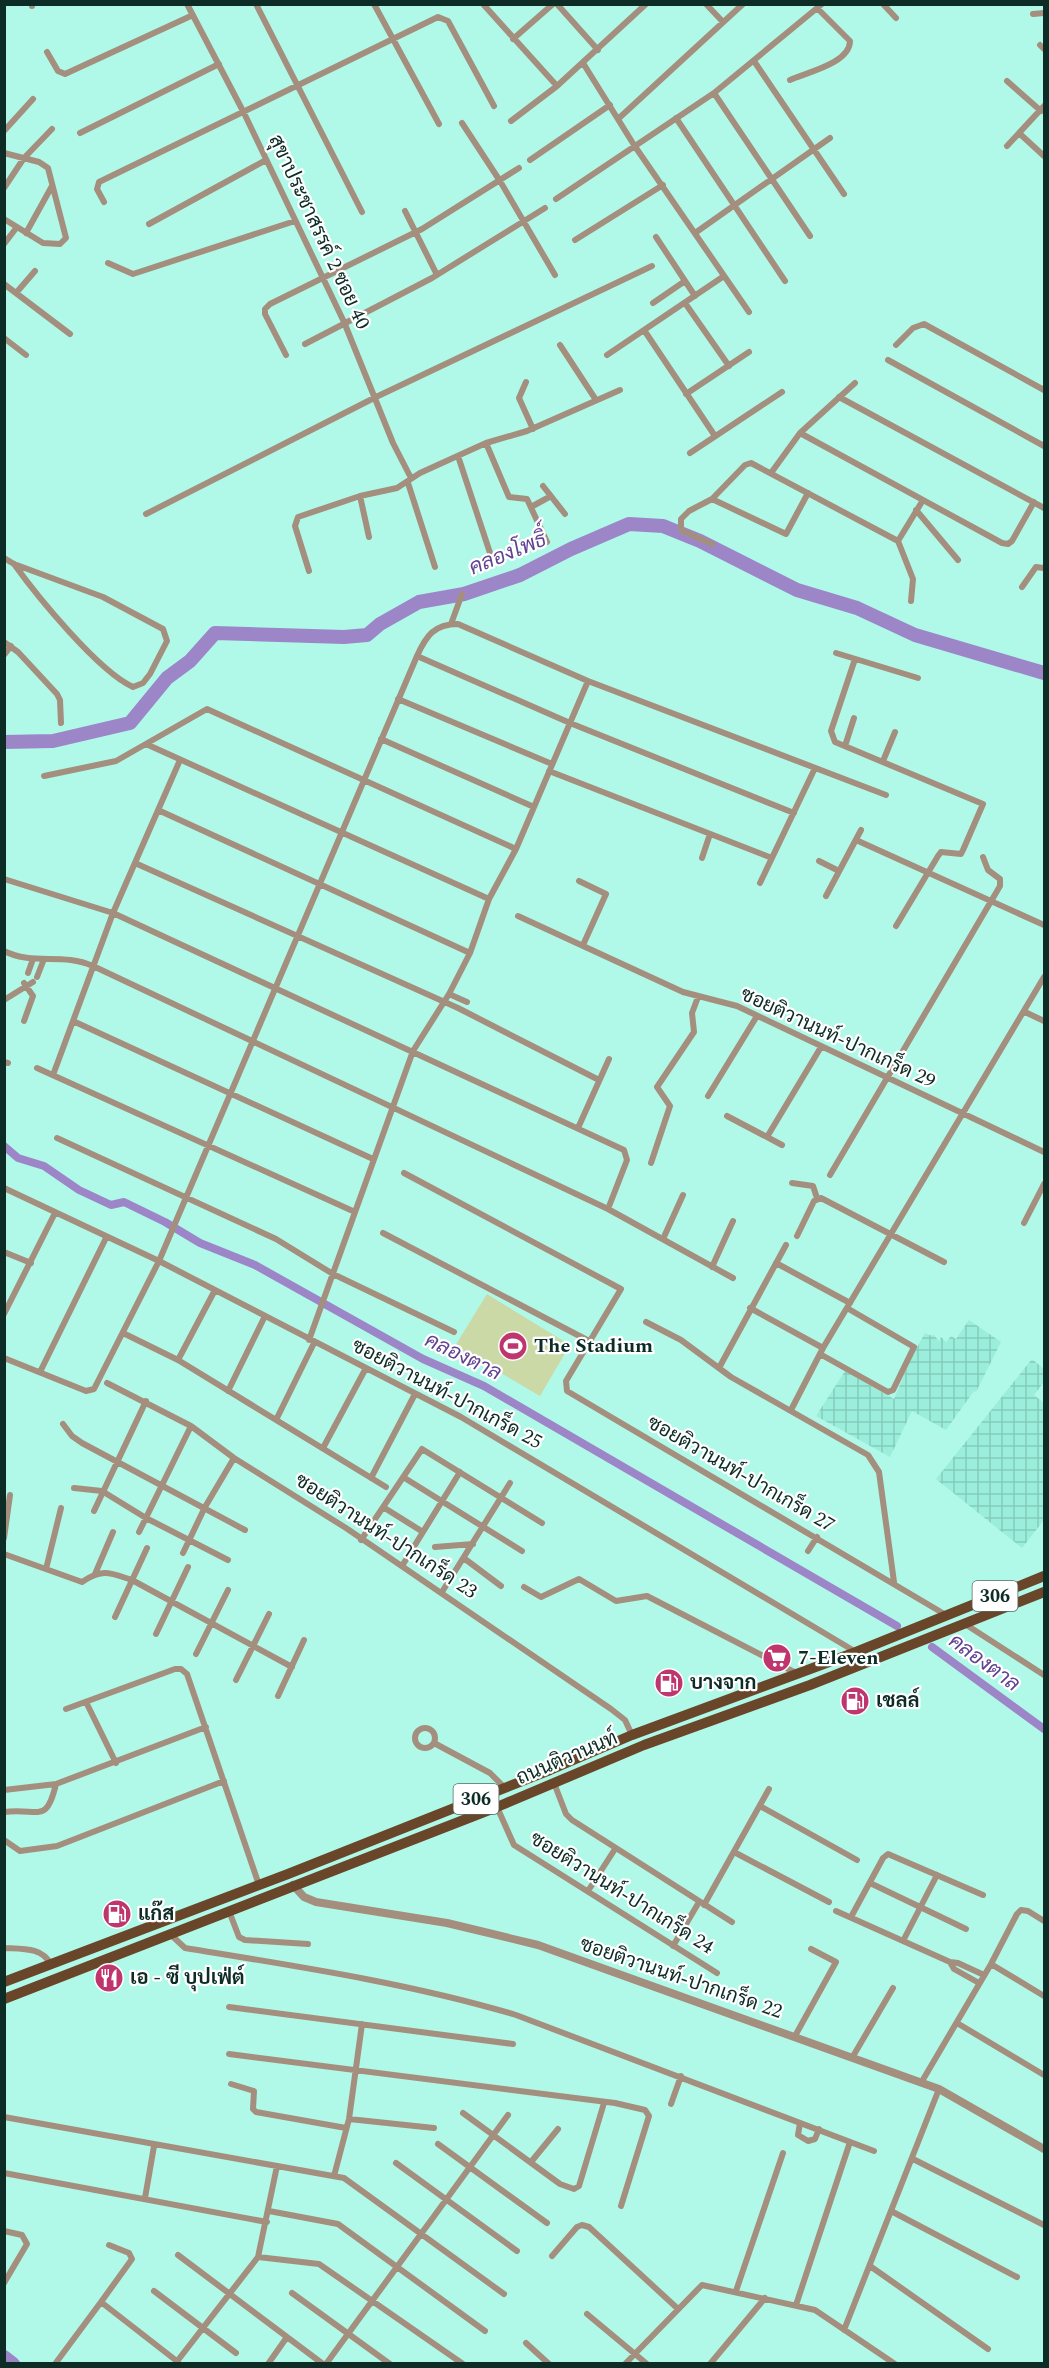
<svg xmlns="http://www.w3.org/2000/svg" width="1049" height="2368" font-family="Spectral,Sarabun,serif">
	<defs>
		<pattern id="industrial-grid" width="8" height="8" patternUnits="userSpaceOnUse" patternTransform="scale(1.5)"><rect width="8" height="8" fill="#9beedc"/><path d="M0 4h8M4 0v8" fill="none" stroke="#84ccbd"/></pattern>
	</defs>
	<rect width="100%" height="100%" fill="#b0f9e9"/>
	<path fill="url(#industrial-grid)" d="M 969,1320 L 1001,1342 L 976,1392 L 974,1391 L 946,1430 L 912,1411 L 890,1457 L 816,1416 L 845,1371 L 894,1399 L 912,1356 L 925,1333 L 932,1336 L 933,1334 L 939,1341 L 941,1337 L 946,1342 L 951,1336 L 956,1339 Z
		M 1032,1359 L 1044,1369 L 1044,1382 L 1034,1395 L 1044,1403 L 1044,1520 L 1022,1548 L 936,1479 Z"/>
	<path fill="#cbd9a6" d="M 487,1294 L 570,1345 L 540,1396 L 455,1346 Z"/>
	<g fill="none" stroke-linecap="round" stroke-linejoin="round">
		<path stroke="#9d86c8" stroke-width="8" d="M 4,1146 L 18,1158 L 44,1166 L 79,1190 L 111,1205 L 124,1202 L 165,1222 L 200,1243 L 255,1265 L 423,1359 L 484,1386 L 897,1626
			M 932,1647 L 1044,1729"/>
		<path stroke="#9d86c8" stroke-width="14" d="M 4,742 L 53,741 L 130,723 L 167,678 L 190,661 L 215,633 L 344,637 L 367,635 L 380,624 L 419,602 L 464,594 L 520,575 L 571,549 L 629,524 L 663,526 L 700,541 L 797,590 L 857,608 L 915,635 L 1044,673
			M 4,2357 L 13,2364"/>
		<path stroke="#a48f7f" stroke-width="6" d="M 187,4 L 244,113 L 344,322 L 393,443 L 411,478
			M 256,4 L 362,212
			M 374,4 L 439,124
			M 483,4 L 557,86
			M 557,4 L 598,50
			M 706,4 L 723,22
			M 883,4 L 896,18
			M 32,6 L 32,4
			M 1033,14 L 1044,13
			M 513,39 L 553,4
			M 1040,45 L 1044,49
			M 47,52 L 58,71 L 65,74 L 193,15
			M 754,61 L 844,194
			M 583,63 L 634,145 L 749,312
			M 790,80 C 808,72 850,63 850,41 L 817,8
			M 1007,81 L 1041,111
			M 714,93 L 810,236
			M 676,118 L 785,281
			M 618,119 L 743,4
			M 511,121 L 557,86 L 646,4
			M 462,123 L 500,181 L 555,275
			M 4,131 L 33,99
			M 80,133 L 219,64
			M 1019,133 L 1044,156
			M 1007,146 L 1044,106
			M 4,153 L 39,162 L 48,168 L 66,238 L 60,244 L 43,243 L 4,219
			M 530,160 L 610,105
			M 4,188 L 24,158 L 52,129
			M 556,199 L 714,93 L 822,4
			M 104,202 L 97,189 L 99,182 L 438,17 L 448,21 L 494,106
			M 405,211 L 437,275
			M 149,224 L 266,160
			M 26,233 L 52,186
			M 695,233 L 830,138
			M 656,237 L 695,296
			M 575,240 L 663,185
			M 4,244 L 17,227
			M 108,263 L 133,274 L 295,221
			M 4,284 L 70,334
			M 16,293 L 35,271
			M 653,303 L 685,281
			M 685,303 L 729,366
			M 644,330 L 715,436
			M 4,338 L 26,355
			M 305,344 L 432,278 L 545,208
			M 560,345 L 596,400
			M 896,345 L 913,328 L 924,324 L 1044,390
			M 286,355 L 265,314 L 265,309 L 270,304 L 422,229 L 519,168
			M 607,355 L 724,276
			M 888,360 L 1044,446
			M 526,382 L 519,398 L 533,429
			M 686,394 L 749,352
			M 839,397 L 1044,508
			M 800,433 L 1002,543 L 1008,544 L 1012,541 L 1034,502
			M 486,443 L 509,497 L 527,499 L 547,542
			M 690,453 L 782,392
			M 458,456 L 493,562
			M 771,473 L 800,433 L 855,383
			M 408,483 L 435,567
			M 543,486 L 565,514
			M 360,496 L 369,537
			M 712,499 L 786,534 L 808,493
			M 531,507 L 551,496
			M 916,510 L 958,560
			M 146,514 L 376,397 L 652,266
			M 898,541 L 923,500
			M 712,544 L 681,530 L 681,519 L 689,511 L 712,499 L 745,465 L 751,463 L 898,541 L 913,579 L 911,601
			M 4,558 L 14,564 L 103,597 L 163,629 L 167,641 L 150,674 L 143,683 L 133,687 C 98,671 37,596 14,564
			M 309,571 L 295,526 L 298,517 L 360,496 L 397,488 L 420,473 L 486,443 L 527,431 L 620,390
			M 1022,587 L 1036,567 L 1044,568
			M 451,624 L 462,594
			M 4,642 L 18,652 L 57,694 L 60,700 L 61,723
			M 836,653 L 918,678
			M 4,655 L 11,646
			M 417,656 L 570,723 L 794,813
			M 855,659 L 831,731 L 835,742 L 983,804 L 963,850 L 961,854 L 941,852 L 938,856 L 896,926
			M 398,699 L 552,764
			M 381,739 L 534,807
			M 146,744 L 489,899
			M 845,746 L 854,718
			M 883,761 L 895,732
			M 549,771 L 772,858
			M 44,776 L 116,761 L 207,709 L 516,849
			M 158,810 L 470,953
			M 856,840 L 1044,925
			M 702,858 L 710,834
			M 819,861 L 839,871
			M 135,863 L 458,1008 L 599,1080
			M 4,879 L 113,913 L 624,1150 L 627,1160 L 608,1209
			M 579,881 L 606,894 L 583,945
			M 760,883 L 815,768
			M 826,896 L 861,830
			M 518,916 L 683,992 L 737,1006 L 1044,1152
			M 4,951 C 34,966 62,952 93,966 L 608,1209 L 733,1278
			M 28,973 L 33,959
			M 37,977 L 44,959
			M 24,983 L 33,996 L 24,1021
			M 449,994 L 467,1002
			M 4,1000 L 33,982
			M 1025,1012 L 1044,1021
			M 73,1021 L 373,1159
			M 4,1062 L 8,1063
			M 37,1068 L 355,1212
			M 53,1075 L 113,913 L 180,760
			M 708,1096 L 757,1016
			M 727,1116 L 782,1145
			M 578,1128 L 609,1059
			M 767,1137 L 821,1047
			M 57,1138 L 276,1239 L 333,1274 L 454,1332
			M 651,1163 L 670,1106 L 657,1087 L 694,1032 L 692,1013 L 698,997
			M 404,1173 L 621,1289 L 566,1381 L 567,1391 L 946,1615
			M 830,1175 L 1000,886 L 1000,879 L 988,870 L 983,857
			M 792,1183 L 813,1186 L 817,1198
			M 4,1188 L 159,1261 L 461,1417 L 856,1652
			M 1024,1223 L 1044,1184
			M 383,1233 L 591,1342
			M 797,1236 L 814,1201 L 821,1198 L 944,1262
			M 663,1239 L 683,1195
			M 4,1252 L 31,1263
			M 776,1263 L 850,1303
			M 712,1267 L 733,1221
			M 750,1308 L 823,1348
			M 4,1314 L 55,1213
			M 646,1322 L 681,1340 L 731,1377 L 868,1455 L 879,1472 L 894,1582
			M 123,1333 L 178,1360 L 386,1487
			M 309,1340 L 413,1051 L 449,994 L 470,953 L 489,899 L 516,849 L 588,681
			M 820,1354 L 888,1392 L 893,1390 L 914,1347 L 847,1308
			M 4,1358 L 86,1391 L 94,1389 L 159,1261 L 417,656 C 426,636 434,624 458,624 L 588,681 L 886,795
			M 178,1360 L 215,1290
			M 719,1368 L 786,1245
			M 40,1372 L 106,1238
			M 107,1383 L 191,1426 L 234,1458 L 346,1528 L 611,1709 L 625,1720 L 632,1735
			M 228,1391 L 265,1316
			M 791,1410 L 823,1348 L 1044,977
			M 276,1420 L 314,1343
			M 63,1424 L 72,1436 L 82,1443 L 245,1530
			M 323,1448 L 366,1368
			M 403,1477 L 522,1551
			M 371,1478 L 415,1394
			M 74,1488 L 102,1491 L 146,1518 L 228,1560
			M 383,1507 L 423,1532
			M 94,1511 L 146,1401
			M 139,1532 L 191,1426
			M 4,1538 L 10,1495
			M 361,1540 L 422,1449 L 542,1523
			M 435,1547 L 473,1544
			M 808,1551 L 817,1537
			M 183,1553 L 205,1507 L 234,1458
			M 4,1554 L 82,1582 C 103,1568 110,1573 132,1580 L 292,1667
			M 465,1559 L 501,1586
			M 402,1566 L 460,1472
			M 46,1569 L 61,1508
			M 95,1574 L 113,1532
			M 524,1587 L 541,1597 L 579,1579 L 616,1601 L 647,1596 L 798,1674
			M 442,1592 L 510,1483
			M 115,1617 L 147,1548
			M 965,1624 L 1044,1675
			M 156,1634 L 188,1567
			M 196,1654 L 228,1590
			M 236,1680 L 269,1614
			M 278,1696 L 304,1640
			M 86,1702 L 116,1763
			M 66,1709 L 175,1669 L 181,1669 L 187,1674 L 259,1885
			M415 1738a10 10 0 1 1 20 0a10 10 0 1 1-20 0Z
			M 434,1743 L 490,1773 L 505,1788
			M 554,1783 L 566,1814 L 572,1820 L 732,1922
			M 56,1784 L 206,1727
			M 4,1790 L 56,1784 C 46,1826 38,1807 4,1812
			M 760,1806 L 857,1860
			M 497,1807 L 514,1845 L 717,1973
			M 4,1840 L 20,1851 L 57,1846 L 224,1781
			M 734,1852 L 829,1902
			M 870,1883 L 966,1929
			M 588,1891 L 615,1849
			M 704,1905 L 769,1789
			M 229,1911 L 239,1937 L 245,1940 L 308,1944
			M 836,1911 L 950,1962
			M 851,1917 L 883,1858 L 888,1854 L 983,1895
			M 170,1934 L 185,1948 C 295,1966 409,1983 516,2015 L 874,2151
			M 903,1941 L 937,1875
			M 673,1946 L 699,1902
			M 4,1948 C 22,1949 43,1947 51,1965
			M 991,1964 L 1044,1996
			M 979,1983 L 954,1969 L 950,1962 L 958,1963 L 984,1975
			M 229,2007 L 513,2044
			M 957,2023 L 1044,2075
			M 795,2036 L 836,1962 L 811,1949
			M 229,2054 L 615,2103 L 645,2110 L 649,2116 L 621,2206
			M 852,2058 L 893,1988
			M 921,2083 L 991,1964 L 1017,1914 L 1021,1910 L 1028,1911 L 1044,1921
			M 231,2084 L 254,2091 L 253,2109 L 256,2112 L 346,2128
			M 671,2104 L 681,2076
			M 463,2113 L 560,2184 L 574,2189 L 579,2186 L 604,2103
			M 4,2117 L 344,2178 L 504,2294
			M 349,2119 L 434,2128
			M 800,2123 L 798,2135 L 808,2141 L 815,2139 L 819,2129
			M 438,2144 L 547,2223
			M 913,2159 L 1044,2225
			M 531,2162 L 558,2129
			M 396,2163 L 517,2251
			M 4,2173 L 267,2222
			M 334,2176 L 349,2119 L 362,2024
			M 145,2198 L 154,2146
			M 269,2211 L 338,2224 L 485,2331
			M 891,2211 L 1017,2277
			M 4,2231 L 22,2235 L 27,2244 L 4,2283
			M 109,2245 L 129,2253 L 132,2259 L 101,2302 L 178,2362
			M 178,2255 L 323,2364
			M 552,2256 L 577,2227 L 582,2225 L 589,2227 L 677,2308
			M 258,2257 L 319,2264 L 463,2364
			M 870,2266 L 988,2349
			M 154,2291 L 236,2353
			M 736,2291 L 783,2153
			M 292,2293 L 390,2364
			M 796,2305 L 850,2142
			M 587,2314 L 647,2364
			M 844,2330 L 939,2089
			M 526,2343 L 549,2364
			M 55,2364 L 101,2302
			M 175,2364 L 258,2257 L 277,2166
			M 268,2364 L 287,2337
			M 326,2364 L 508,2115
			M 625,2364 L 702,2285 L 815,2310 L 895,2364
			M 710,2364 L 765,2298"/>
		<path stroke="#a48f7f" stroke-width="8" d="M 293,1885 L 304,1897 L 316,1902 L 447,1923 L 538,1945 L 939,2089 L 1044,2149"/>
		<path stroke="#694629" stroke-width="10" d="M 4,1982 L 288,1874 L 550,1770 L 632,1735 L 856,1652 L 1044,1576
			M 4,1999 L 497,1807 L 644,1745 L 810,1685 L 1044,1592"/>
	</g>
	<defs>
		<g id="stadium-disc" transform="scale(1.5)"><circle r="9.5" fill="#bf356e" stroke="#fff"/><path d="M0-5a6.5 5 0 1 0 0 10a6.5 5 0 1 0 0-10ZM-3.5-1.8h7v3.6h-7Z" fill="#fff"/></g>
		<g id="supermarket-disc" transform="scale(1.5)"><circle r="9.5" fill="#bf356e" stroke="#fff"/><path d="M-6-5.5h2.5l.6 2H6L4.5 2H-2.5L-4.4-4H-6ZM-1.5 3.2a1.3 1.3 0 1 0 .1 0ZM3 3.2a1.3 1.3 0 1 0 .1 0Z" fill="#fff"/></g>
		<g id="fuel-disc" transform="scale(1.5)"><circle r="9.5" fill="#bf356e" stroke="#fff"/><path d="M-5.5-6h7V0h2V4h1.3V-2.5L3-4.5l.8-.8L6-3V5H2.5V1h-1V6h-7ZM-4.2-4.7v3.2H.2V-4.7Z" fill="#fff"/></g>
		<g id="restaurant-disc" transform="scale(1.5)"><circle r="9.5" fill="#bf356e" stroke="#fff"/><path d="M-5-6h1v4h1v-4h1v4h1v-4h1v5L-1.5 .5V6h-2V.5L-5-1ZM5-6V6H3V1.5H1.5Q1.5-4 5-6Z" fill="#fff"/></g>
	</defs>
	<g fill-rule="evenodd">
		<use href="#stadium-disc" x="513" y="1346"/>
		<use href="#supermarket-disc" x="777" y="1658"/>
		<use href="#fuel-disc" x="669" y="1683"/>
		<use href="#fuel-disc" x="855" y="1701"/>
		<use href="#fuel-disc" x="117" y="1914"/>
		<use href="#restaurant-disc" x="109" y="1978"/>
	</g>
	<g text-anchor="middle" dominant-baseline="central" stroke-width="4.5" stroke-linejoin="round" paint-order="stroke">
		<g fill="#fff" stroke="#566b67" stroke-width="1.5">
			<rect x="972.5" y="1581" width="45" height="30" rx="4.5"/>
			<rect x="453.5" y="1784" width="45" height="30" rx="4.5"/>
		</g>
		<g font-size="18" font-weight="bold" fill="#0d2c26">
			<text x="995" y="1596">306</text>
			<text x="476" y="1799">306</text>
		</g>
		<g font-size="20" fill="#0d2c26" stroke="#fff">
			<text transform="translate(319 232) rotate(65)">สุขาประชาสรรค์ 2 ซอย 40</text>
			<text transform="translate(838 1038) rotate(25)">ซอยติวานนท์-ปากเกร็ด 29</text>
			<text transform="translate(447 1394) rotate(28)">ซอยติวานนท์-ปากเกร็ด 25</text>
			<text transform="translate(741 1474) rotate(30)">ซอยติวานนท์-ปากเกร็ด 27</text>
			<text transform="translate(386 1536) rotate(33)">ซอยติวานนท์-ปากเกร็ด 23</text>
			<text transform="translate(567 1758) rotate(-23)">ถนนติวานนท์</text>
			<text transform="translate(622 1893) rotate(32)">ซอยติวานนท์-ปากเกร็ด 24</text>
			<text transform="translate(681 1978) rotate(19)">ซอยติวานนท์-ปากเกร็ด 22</text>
		</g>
		<g font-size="20" font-weight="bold" fill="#0d2c26" stroke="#fff" text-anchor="start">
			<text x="534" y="1346">The Stadium</text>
			<text x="798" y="1658">7-Eleven</text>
			<text x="690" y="1683">บางจาก</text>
			<text x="876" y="1701">เชลล์</text>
			<text x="138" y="1914">แก๊ส</text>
			<text x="130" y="1978">เอ - ซี บุปเฟ่ต์</text>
		</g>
		<g font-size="21" font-style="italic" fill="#624292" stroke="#fff">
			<text transform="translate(508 554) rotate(-22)">คลองโพธิ์</text>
			<text transform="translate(463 1357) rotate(26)">คลองตาล</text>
			<text transform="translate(984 1663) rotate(36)">คลองตาล</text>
		</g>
	</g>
	<rect width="1049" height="2368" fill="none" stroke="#0d2c26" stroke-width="12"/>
</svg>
